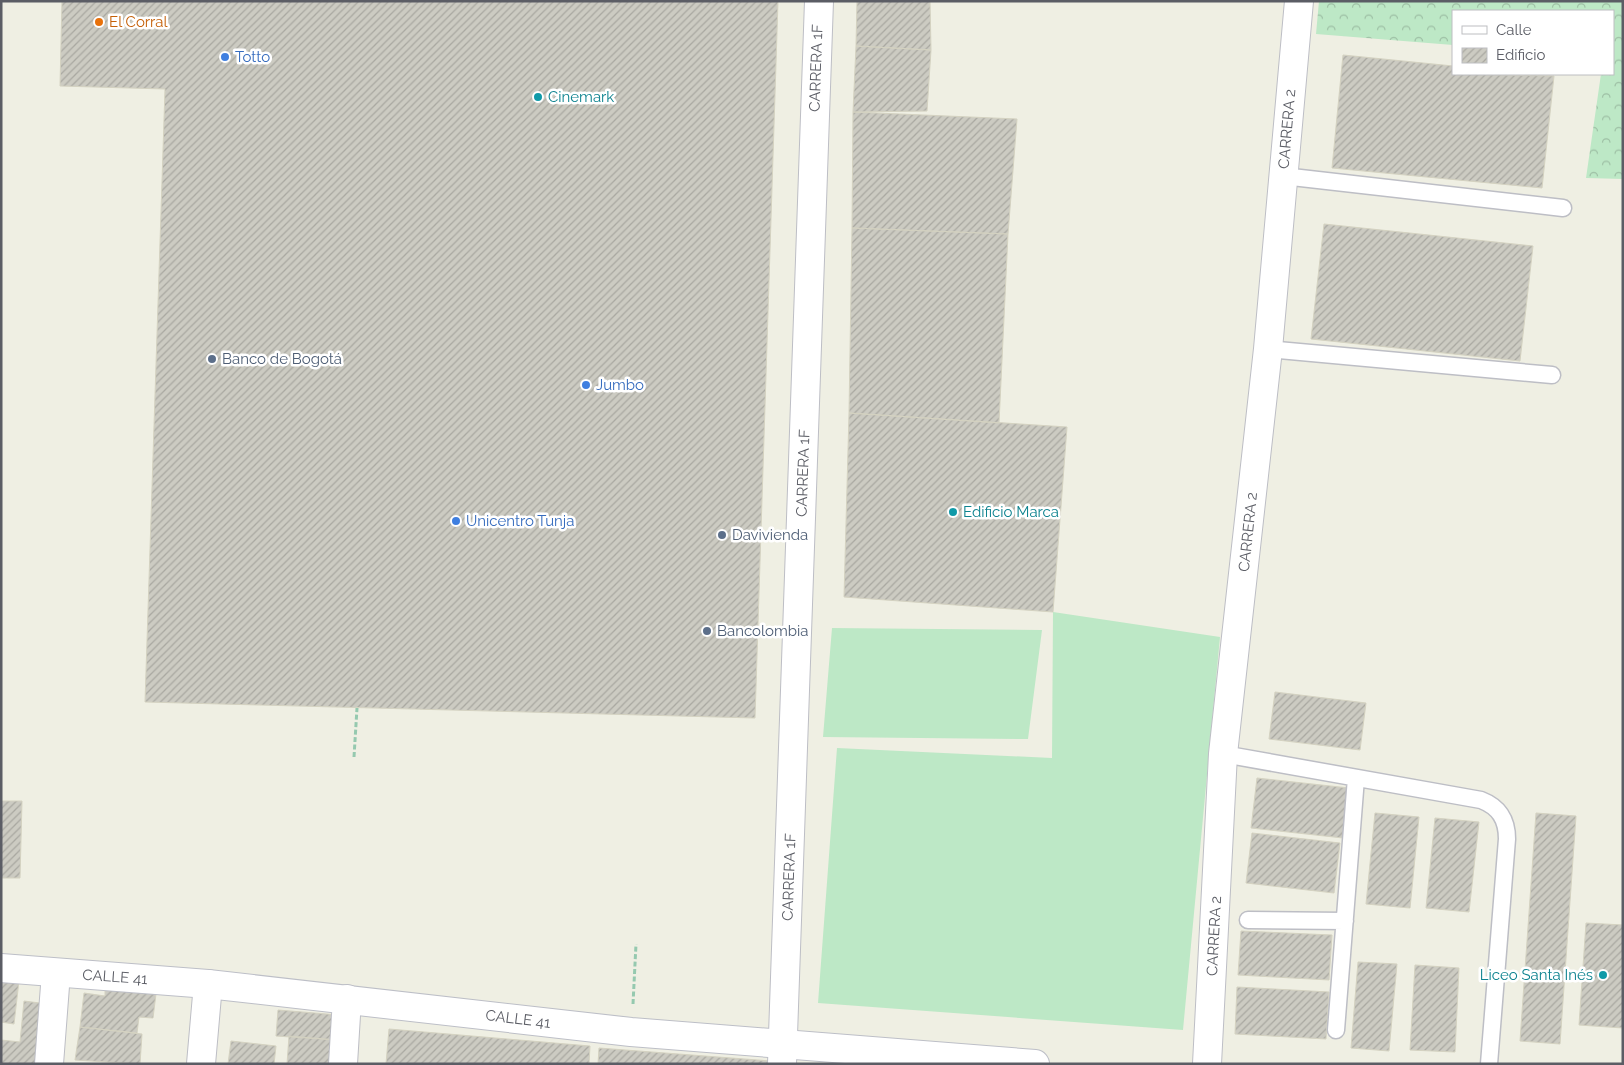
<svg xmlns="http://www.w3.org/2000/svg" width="1624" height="1065" font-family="Raleway,sans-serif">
	<defs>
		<pattern id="forest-crowns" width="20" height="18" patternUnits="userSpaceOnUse" patternTransform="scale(1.25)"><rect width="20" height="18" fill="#bde8c6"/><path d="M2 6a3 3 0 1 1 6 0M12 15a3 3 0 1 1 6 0" fill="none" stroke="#9dbfa4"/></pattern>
		<pattern id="building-hatch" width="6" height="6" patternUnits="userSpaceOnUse" patternTransform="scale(1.25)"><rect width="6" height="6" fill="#cccbc2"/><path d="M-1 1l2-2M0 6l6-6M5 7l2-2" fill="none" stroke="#a9a8a1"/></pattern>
	</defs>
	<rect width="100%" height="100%" fill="#efefe3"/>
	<path fill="#bde8c6" d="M 1053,612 L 1220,637 L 1183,1030 L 818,1003 L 837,748 L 1052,758 Z
		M 832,628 L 1042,630 L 1028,739 L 823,737 Z"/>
	<path fill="url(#forest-crowns)" d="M 1319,1 L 1623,1 L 1623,179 L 1586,178 L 1601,74 L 1613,74 L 1613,11 L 1453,11 L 1453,45 L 1316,34 Z"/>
	<path fill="url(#building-hatch)" stroke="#d4d2c1" d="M 62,1 L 778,1 L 755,718 L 145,702 L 165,89 L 60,86 Z
		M 857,1 L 930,1 L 931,50 L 856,46 Z
		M 856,46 L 931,50 L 927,111 L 853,112 Z
		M 1343,55 L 1453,66 L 1453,74 L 1554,76 L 1542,188 L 1332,168 Z
		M 853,112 L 1017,119 L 1008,234 L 852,228 Z
		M 1324,224 L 1533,246 L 1520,361 L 1311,339 Z
		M 852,228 L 1008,234 L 999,423 L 849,413 Z
		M 849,413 L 1067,427 L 1053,612 L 844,597 Z
		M 1275,692 L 1366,703 L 1360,750 L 1269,739 Z
		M 1257,778 L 1349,788 L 1343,838 L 1251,828 Z
		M 1,801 L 22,801 L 20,878 L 1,878 Z
		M 1375,813 L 1419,817 L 1410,908 L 1366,904 Z
		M 1536,813 L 1576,816 L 1560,1044 L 1520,1041 Z
		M 1435,818 L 1479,822 L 1469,912 L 1426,908 Z
		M 1252,833 L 1340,843 L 1334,893 L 1246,883 Z
		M 1586,923 L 1623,925 L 1623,1028 L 1579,1025 Z
		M 1241,931 L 1332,935 L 1329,980 L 1238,975 Z
		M 1358,962 L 1397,964 L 1389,1051 L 1351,1048 Z
		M 1415,965 L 1459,968 L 1455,1052 L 1410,1050 Z
		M 1,979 L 19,981 L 14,1024 L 1,1022 Z
		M 1237,987 L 1329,992 L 1326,1039 L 1235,1034 Z
		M 105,989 L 156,994 L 153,1018 L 139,1017 L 137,1033 L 80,1027 L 84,993 L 105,996 Z
		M 24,1001 L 48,1004 L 43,1064 L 1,1064 L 1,1040 L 20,1042 Z
		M 278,1010 L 339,1015 L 337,1040 L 276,1036 Z
		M 80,1027 L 142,1034 L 140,1064 L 75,1060 Z
		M 389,1029 L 590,1046 L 589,1064 L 386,1064 Z
		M 289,1036 L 337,1040 L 335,1064 L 287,1064 Z
		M 231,1041 L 276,1046 L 274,1064 L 228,1064 Z
		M 599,1048 L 771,1061 L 770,1064 L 598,1064 Z"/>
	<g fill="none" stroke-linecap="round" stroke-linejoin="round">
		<g stroke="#bdbec5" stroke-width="19">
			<path id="lane" d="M 1283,176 L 1563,208
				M 1268,349 L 1552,375
				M 1223,754 L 1481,800 C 1499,807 1507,819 1507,839 L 1489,1064
				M 1248,920 L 1345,921
				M 1336,1030 L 1356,778"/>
		</g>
		<g stroke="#bdbec5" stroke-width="30">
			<path id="street" d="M 49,1064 L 56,973
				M 201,1064 L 208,984
				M 343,1064 L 347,999
				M 782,1064 L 819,1
				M 1207,1064 L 1223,754 L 1268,349 L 1299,1"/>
		</g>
		<g stroke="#bdbfc7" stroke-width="30">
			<path id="secondary" d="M 1,968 L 208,984 L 631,1032 L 1035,1064"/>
		</g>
		<path stroke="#95c9af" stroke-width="3" stroke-dasharray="5 2.5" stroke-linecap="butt" d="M 354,757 L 357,708
			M 633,1004 L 636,944"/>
		<use href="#lane" stroke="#fff" stroke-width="16"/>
		<use href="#street" stroke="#fff" stroke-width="28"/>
		<use href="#secondary" stroke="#fff" stroke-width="28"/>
	</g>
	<circle fill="#e8710a" stroke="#fff" stroke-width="2" cx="99" cy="22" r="5"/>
	<g fill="#3f7fe0" stroke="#fff" stroke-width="2">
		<circle cx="225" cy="57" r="5"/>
		<circle cx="586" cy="385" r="5"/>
		<circle cx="456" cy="521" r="5"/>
	</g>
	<g fill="#0f9aa8" stroke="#fff" stroke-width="2">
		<circle cx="538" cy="97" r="5"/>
		<circle cx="953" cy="512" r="5"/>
		<circle cx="1603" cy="975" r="5"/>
	</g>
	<g fill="#5c6f8a" stroke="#fff" stroke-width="2">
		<circle cx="212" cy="359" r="5"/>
		<circle cx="722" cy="535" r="5"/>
		<circle cx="707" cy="631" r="5"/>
	</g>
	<g text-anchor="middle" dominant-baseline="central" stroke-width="5" stroke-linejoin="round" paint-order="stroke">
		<g font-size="15" fill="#c56008" stroke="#fff" text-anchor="start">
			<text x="109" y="22">El Corral</text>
		</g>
		<g font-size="15" fill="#366cbe" stroke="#fff" text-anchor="start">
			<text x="235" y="57">Totto</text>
			<text x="596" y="385">Jumbo</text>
			<text x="466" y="521">Unicentro Tunja</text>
		</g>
		<g font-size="15" fill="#5b5d65" stroke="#fff">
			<text transform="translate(816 68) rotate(-88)">CARRERA 1F</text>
			<text transform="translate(1287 129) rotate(-85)">CARRERA 2</text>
			<text transform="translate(803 473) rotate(-88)">CARRERA 1F</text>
			<text transform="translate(1248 532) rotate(-84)">CARRERA 2</text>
			<text transform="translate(789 877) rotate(-88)">CARRERA 1F</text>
			<text transform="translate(1214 936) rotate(-87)">CARRERA 2</text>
			<text transform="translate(115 977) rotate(4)">CALLE 41</text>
			<text transform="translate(518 1019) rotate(7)">CALLE 41</text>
		</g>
		<g font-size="15" fill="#0d838f" stroke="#fff" text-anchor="start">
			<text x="548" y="97">Cinemark</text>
			<text x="963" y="512">Edificio Marca</text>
			<text x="1593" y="975" text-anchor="end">Liceo Santa Inés</text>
		</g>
		<g font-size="15" fill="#4e5e75" stroke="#fff" text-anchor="start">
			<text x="222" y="359">Banco de Bogotá</text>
			<text x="732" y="535">Davivienda</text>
			<text x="717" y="631">Bancolombia</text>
		</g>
	</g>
	<rect width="1624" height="1065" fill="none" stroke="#5b5d65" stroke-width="5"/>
	<rect x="1452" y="10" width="162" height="65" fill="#ffffff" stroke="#bdbec1"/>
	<rect x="1462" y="26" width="25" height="8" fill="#ffffff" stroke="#bdbec1"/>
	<text x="1496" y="35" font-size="15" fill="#5b5d65">Calle</text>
	<rect x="1462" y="48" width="25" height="15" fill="url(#building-hatch)" stroke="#bdbec1"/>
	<text x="1496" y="60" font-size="15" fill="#5b5d65">Edificio</text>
</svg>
